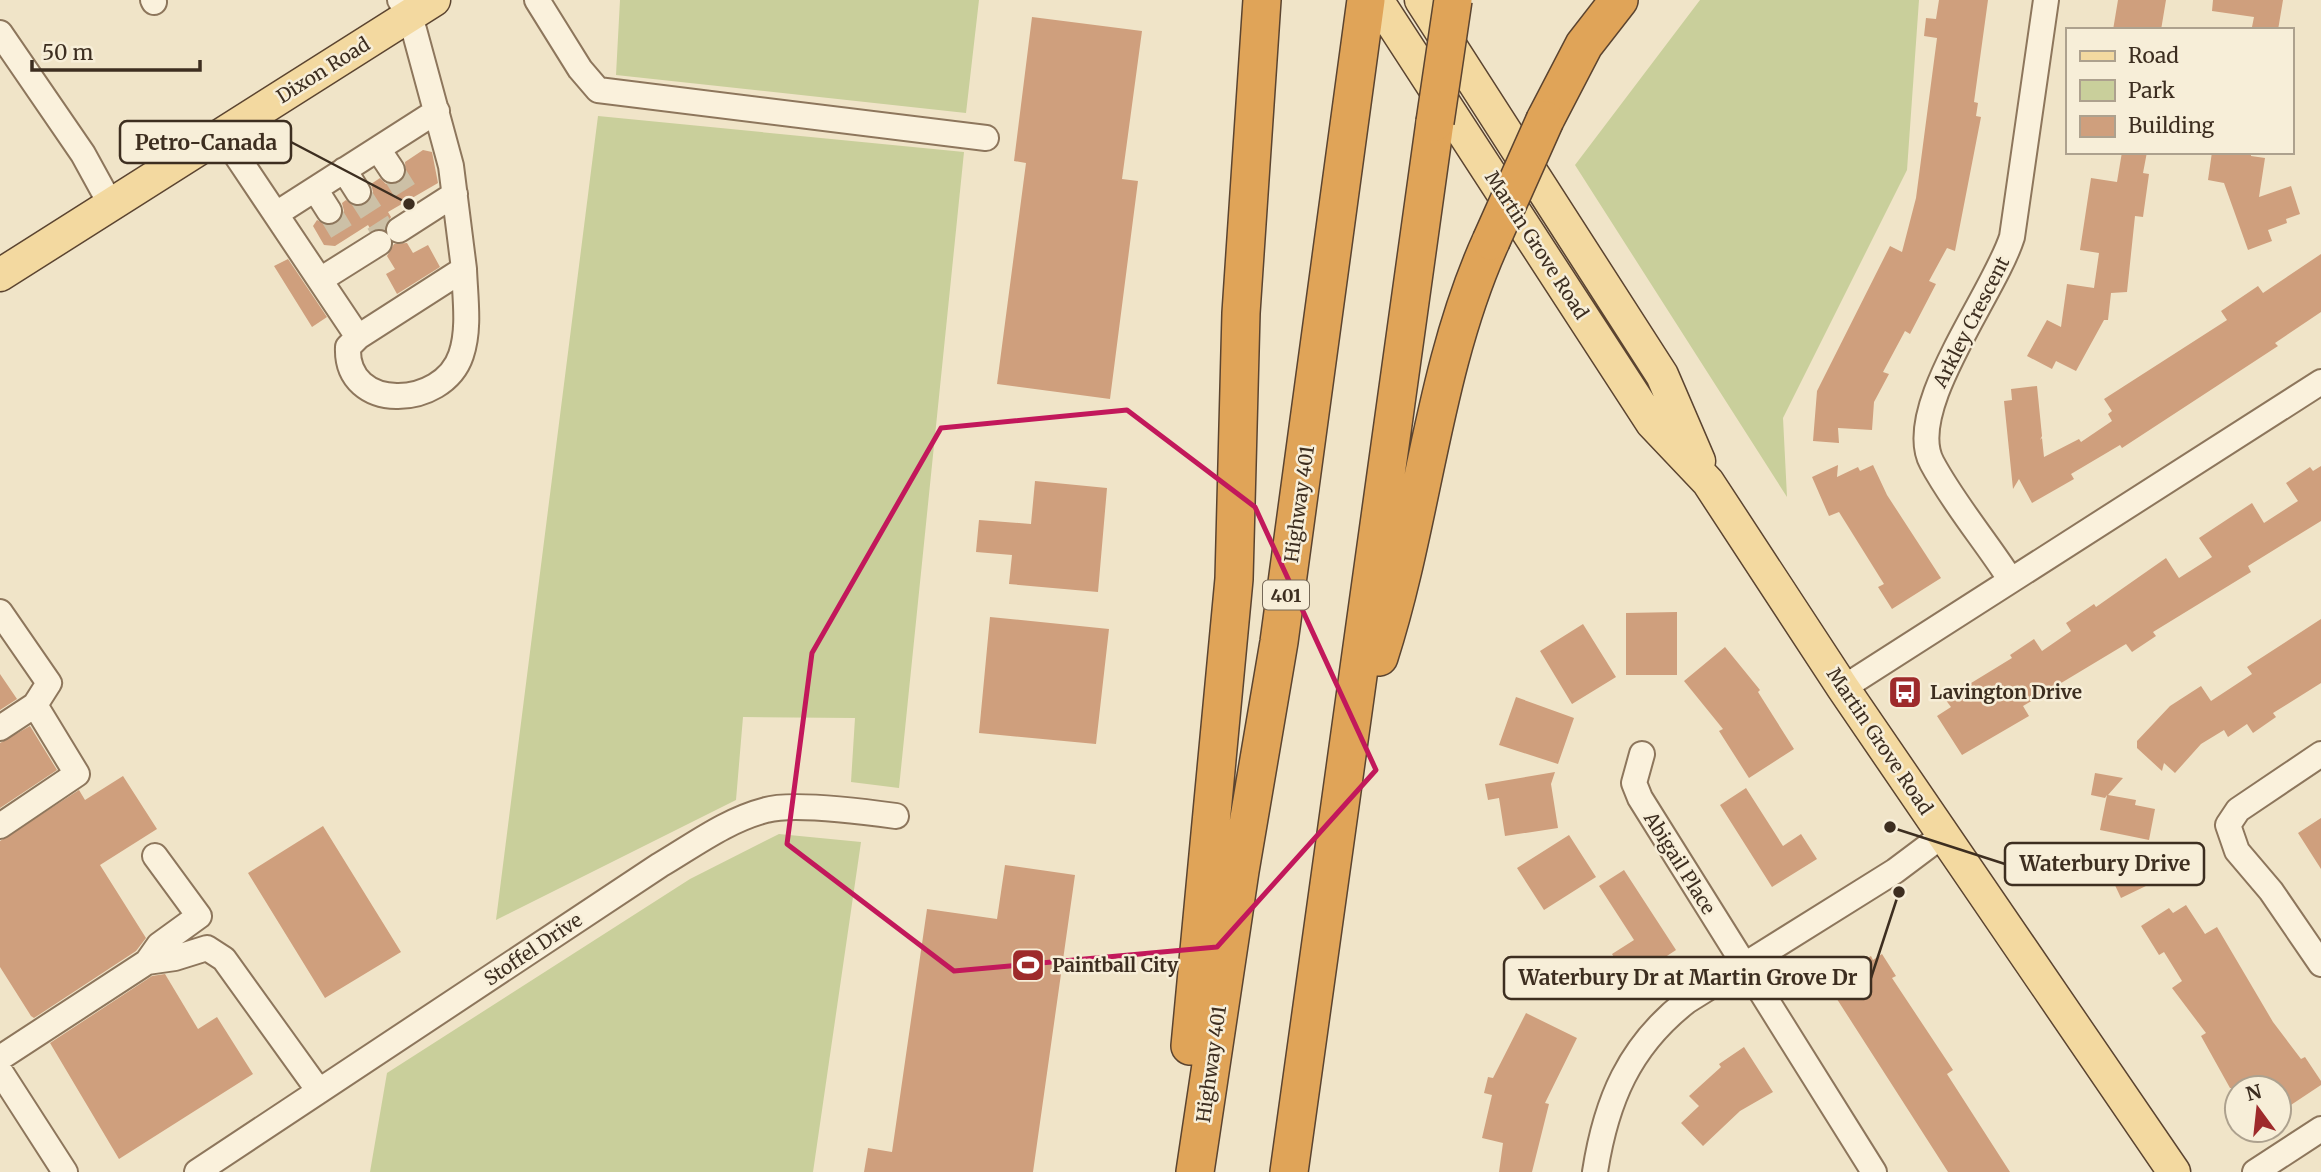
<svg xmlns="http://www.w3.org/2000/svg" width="2321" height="1172" font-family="Merriweather,serif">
	<rect width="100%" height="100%" fill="#f0e4c8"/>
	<path fill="#c9cf9b" d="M 620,0 L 979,0 L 966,113 L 616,75 Z
		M 1700,0 L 1919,0 L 1907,170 L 1783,418 L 1787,497 L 1575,165 Z
		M 598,116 L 964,152 L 899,788 L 851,782 L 855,718 L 743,717 L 736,800 L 496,920 Z
		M 779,834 L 861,842 L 813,1172 L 370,1172 L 387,1073 L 690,879 Z"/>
	<path fill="#cf9f7d" d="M 1939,0 L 1988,0 L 1974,102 L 1978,103 L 1976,116 L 1981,117 L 1955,251 L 1947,248 L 1929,281 L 1936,284 L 1910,334 L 1905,331 L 1883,372 L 1889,374 L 1874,402 L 1872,430 L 1838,428 L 1839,443 L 1813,441 L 1817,391 L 1890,246 L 1902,252 L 1916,198 L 1937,38 L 1924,36 L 1926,18 L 1936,19 Z
		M 2118,0 L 2166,0 L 2161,30 L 2113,30 Z
		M 2213,0 L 2283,0 L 2278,30 L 2252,27 L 2254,17 L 2212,11 Z
		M 1032,17 L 1142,31 L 1122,179 L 1138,181 L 1110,399 L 997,384 L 1026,163 L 1014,161 Z
		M 423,150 L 432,152 L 438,183 L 388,212 L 391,217 L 384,229 L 371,230 L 368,225 L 335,246 L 324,245 L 313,226 L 317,220 L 329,226 L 338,223 L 344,211 L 342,203 L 346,200 L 358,207 L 367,204 L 373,192 L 371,184 L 380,178 L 386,184 L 400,183 L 406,176 L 405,162 Z
		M 2122,152 L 2147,152 L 2143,173 L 2149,174 L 2143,217 L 2135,216 L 2127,292 L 2111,293 L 2108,320 L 2104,320 L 2076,371 L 2056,361 L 2052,369 L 2027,356 L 2047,320 L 2061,327 L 2067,284 L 2094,288 L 2099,253 L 2080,250 L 2091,178 L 2117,182 Z
		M 2212,152 L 2251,152 L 2251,156 L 2265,158 L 2259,197 L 2291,186 L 2300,214 L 2286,219 L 2287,223 L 2268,230 L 2272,241 L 2248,250 L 2224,183 L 2208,180 Z
		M 407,243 L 413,253 L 428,245 L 440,267 L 397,294 L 386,274 L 395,269 L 387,256 L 394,244 Z
		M 2321,254 L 2321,312 L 2275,343 L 2278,346 L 2122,448 L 2120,445 L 2071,474 L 2074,479 L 2032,503 L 2019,479 L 2013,489 L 2004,401 L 2012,400 L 2011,389 L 2037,386 L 2042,436 L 2040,440 L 2042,438 L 2044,457 L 2079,439 L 2081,442 L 2112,421 L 2108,414 L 2112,411 L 2104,399 L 2227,320 L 2221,311 L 2258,286 L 2263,293 Z
		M 288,259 L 327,317 L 312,327 L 274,266 Z
		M 1838,465 L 1837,477 L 1858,467 L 1860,471 L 1873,465 L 1887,495 L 1941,578 L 1892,609 L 1878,587 L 1884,584 L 1839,512 L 1829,516 L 1812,477 Z
		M 2321,466 L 2321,521 L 2248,566 L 2251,572 L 2153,632 L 2156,636 L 2132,652 L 2126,644 L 2023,706 L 2029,716 L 1962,755 L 1937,716 L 1951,707 L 1945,699 L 2012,658 L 2010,655 L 2034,639 L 2042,651 L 2071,631 L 2066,623 L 2094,604 L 2096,607 L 2166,558 L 2179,578 L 2212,557 L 2199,538 L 2252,503 L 2264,523 L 2298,501 L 2286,483 L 2310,467 L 2313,471 Z
		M 1035,481 L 1107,488 L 1098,592 L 1009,584 L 1012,555 L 976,552 L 979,520 L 1031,524 Z
		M 1677,612 L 1677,675 L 1626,675 L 1626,613 Z
		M 990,617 L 1109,629 L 1096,744 L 979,733 Z
		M 2321,619 L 2321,683 L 2273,713 L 2276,717 L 2253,733 L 2247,724 L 2228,737 L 2224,730 L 2201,744 L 2175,773 L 2164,763 L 2162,771 L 2137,748 L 2137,741 L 2170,706 L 2201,686 L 2211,701 L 2252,674 L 2247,667 Z
		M 1583,624 L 1616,677 L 1572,704 L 1540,651 Z
		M 1725,647 L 1760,690 L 1758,692 L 1794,749 L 1749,778 L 1719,731 L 1723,729 L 1684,681 Z
		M 0,674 L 17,699 L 0,710 Z
		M 1516,697 L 1574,718 L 1558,764 L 1499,745 Z
		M 30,726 L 57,770 L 0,808 L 0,743 Z
		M 1555,772 L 1551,784 L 1558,828 L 1505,836 L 1499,798 L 1488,800 L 1485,784 Z
		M 2095,773 L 2123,778 L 2108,795 L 2136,800 L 2135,805 L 2155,809 L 2149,840 L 2100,830 L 2107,795 L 2105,798 L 2091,795 Z
		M 123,776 L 157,829 L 100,865 L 146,938 L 136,951 L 34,1018 L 31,1016 L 0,967 L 0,841 L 79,790 L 85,800 Z
		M 1746,788 L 1783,846 L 1801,834 L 1817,859 L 1772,887 L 1720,805 Z
		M 2321,818 L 2321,869 L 2298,833 Z
		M 323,826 L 401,952 L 325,998 L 248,873 Z
		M 1569,835 L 1596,877 L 1544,910 L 1517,868 Z
		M 2150,845 L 2160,873 L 2146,880 L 2148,885 L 2121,898 L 2106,866 Z
		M 1005,865 L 1075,875 L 1033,1172 L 864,1172 L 868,1148 L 892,1152 L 927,909 L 997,919 Z
		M 1624,870 L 1676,950 L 1629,981 L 1612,954 L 1634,940 L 1599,886 Z
		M 2186,905 L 2205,934 L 2217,927 L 2273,1022 L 2301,1059 L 2305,1057 L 2321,1081 L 2321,1085 L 2279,1113 L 2279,1088 L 2230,1088 L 2201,1036 L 2206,1033 L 2172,988 L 2182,981 L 2164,952 L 2159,955 L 2141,926 L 2169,908 L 2173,913 Z
		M 1882,954 L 1896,976 L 1892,978 L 1953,1070 L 1947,1074 L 2010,1172 L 1948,1172 L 1826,982 L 1871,956 L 1873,960 Z
		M 165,974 L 198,1029 L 217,1017 L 253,1074 L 119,1159 L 50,1043 L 152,976 Z
		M 1526,1013 L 1577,1038 L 1545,1103 L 1549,1104 L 1532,1172 L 1499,1172 L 1503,1143 L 1482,1138 L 1492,1095 L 1484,1093 L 1488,1077 L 1493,1078 Z
		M 1744,1047 L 1773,1092 L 1740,1111 L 1703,1146 L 1681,1123 L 1699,1106 L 1689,1096 L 1721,1067 L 1719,1064 Z"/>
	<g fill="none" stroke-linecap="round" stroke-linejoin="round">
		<path stroke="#ccc0a6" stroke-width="24" stroke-dasharray="24 12" stroke-linecap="butt" d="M 392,170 L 410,199
			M 358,192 L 387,237
			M 329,211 L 346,239"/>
		<g stroke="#8d765c" stroke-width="28">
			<path id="minor" d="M 153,0 L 154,2
				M 537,0 L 580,69 L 598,90 L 986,138
				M 0,33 L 83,154 L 111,205
				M 222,134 L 358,337 L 464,269 L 451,166 L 410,15 L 400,0
				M 378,149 L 392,170
				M 344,170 L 358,192
				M 315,189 L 329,211
				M 276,214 L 437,111
				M 399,230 L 455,194
				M 320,280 L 379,243
				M 358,337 L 348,347 C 345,413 443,409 461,355 C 470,329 465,297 464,269
				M 2010,579 C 1985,540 1954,504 1932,463 C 1903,410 1994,294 2012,237 L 2046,0
				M 0,612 L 49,683 L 35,705 L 0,728
				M 1843,688 L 2321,382
				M 1642,754 L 1634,783 L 1640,798 L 1874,1172
				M 2321,754 L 2238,810 L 2228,825 L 2237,851 L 2271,891 L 2321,964
				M 0,826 L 77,774 L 35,705
				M 147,962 L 175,958 L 207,948 L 224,959 L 319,1091
				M 0,1058 L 147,962 L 159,945 L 199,916 L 155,856
				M 0,1071 L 65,1172
				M 197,1172 L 660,865 C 694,845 727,820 766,810 C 793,802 867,812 896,816
				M 1595,1172 C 1606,1101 1629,1046 1687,1001 L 1895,871 L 1943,835
				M 2255,1172 L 2321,1129"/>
		</g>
		<g stroke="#5b4430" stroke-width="35">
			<path id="major" d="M 1377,0 L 1652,423 L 1708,482 L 1843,688 L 2174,1172
				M 1421,0 L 1662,375 L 1699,461
				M 0,275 L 434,0"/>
		</g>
		<g stroke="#5b4430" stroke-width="40">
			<path id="highway" d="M 1545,120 L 1584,45 L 1619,0
				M 1379,657 C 1423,521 1432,371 1491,241
				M 1190,1046 L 1234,579 L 1241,313 L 1262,0
				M 1195,1172 L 1240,871 L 1279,642 L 1366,0
				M 1289,1172 L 1435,122"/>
		</g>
		<use href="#minor" stroke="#faf1dc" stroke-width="24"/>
		<use href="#major" stroke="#f3d9a0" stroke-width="32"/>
		<use href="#highway" stroke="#e0a458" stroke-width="37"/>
		<g stroke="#5b4430" stroke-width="40" stroke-linecap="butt">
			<path id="highway-bridge" d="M 1435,122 L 1453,0
				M 1491,241 L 1545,120"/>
		</g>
		<use href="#highway-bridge" stroke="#e0a458" stroke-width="37"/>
	</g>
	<path fill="none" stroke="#c2185b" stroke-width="5" stroke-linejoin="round" d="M 1127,410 L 1255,507 L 1376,770 L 1217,947 L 954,971 L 787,844 L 812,653 L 941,428 Z"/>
	<defs>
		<g id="bus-square" transform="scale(1.75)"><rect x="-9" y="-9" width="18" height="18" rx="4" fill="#9e2a2b" stroke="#f7eed8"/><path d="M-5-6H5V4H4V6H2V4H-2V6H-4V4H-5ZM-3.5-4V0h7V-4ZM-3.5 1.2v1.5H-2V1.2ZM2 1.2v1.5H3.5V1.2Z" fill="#fff"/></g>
		<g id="stadium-square" transform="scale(1.75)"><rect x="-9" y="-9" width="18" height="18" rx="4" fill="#9e2a2b" stroke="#f7eed8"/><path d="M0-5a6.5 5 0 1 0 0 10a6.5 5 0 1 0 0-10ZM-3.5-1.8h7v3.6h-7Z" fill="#fff"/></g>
	</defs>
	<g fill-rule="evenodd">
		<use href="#bus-square" x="1905" y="692"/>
		<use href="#stadium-square" x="1028" y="965"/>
	</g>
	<g text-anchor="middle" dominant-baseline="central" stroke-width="5" stroke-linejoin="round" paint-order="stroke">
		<rect fill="#f7eed8" stroke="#756857" stroke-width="2" x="1263" y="580.5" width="46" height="29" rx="5"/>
		<g font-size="18" font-weight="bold" fill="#3d2e20">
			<text x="1286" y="595">401</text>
		</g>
		<g font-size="19" fill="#3d2e20" stroke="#f7eed8">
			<text transform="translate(323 70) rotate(-32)">Dixon Road</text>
			<text transform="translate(1537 245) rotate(57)">Martin Grove Road</text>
			<text transform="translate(1971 322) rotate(-63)">Arkley Crescent</text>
			<text transform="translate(1299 504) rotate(-82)">Highway 401</text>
			<text transform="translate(1880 741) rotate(56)">Martin Grove Road</text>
			<text transform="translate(1680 863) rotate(58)">Abigail Place</text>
			<text transform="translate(533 949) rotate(-34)">Stoffel Drive</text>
			<text transform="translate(1211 1064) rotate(-82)">Highway 401</text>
		</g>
		<g font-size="19" font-weight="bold" fill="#3d2e20" stroke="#f7eed8" text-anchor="start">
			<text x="1930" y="692">Lavington Drive</text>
			<text x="1052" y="965">Paintball City</text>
		</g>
	</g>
	<path fill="none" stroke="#3d2e20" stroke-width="2.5" d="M409 204L291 142M1890 827L2005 864M1899 892L1871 978"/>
	<g fill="#3d2e20" stroke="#f7eed8" stroke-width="2.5">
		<circle cx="409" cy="204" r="7"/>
		<circle cx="1890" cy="827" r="7"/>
		<circle cx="1899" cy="892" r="7"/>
	</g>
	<g fill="#f7eed8" stroke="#3d2e20" stroke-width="2.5">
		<rect x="120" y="121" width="171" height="42" rx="7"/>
		<rect x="2005" y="843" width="199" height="42" rx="7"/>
		<rect x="1504" y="957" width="367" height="42" rx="7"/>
	</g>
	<g font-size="21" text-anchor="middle" font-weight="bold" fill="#3d2e20">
		<text x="206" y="150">Petro-Canada</text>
		<text x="2105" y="871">Waterbury Drive</text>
		<text x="1688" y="985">Waterbury Dr at Martin Grove Dr</text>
	</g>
	<rect x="2066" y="28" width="228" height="126" fill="#f7eed8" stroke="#ada18e" stroke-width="2"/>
	<rect x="2080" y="51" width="35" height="10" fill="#f3d9a0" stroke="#ada18e" stroke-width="2"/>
	<text x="2128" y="63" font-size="21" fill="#3d2e20">Road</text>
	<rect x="2080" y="80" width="35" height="21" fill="#c9cf9b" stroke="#ada18e" stroke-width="2"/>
	<text x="2128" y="98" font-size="21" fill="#3d2e20">Park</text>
	<rect x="2080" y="116" width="35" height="21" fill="#cf9f7d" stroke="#ada18e" stroke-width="2"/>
	<text x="2128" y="133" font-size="21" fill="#3d2e20">Building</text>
	<g transform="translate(2258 1109) rotate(345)"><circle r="33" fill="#f7eed8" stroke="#ada18e" stroke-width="2"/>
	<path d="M0-5L12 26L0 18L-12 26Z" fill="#9e2a2b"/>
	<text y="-10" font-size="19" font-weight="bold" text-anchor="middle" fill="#3d2e20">N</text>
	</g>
	<path d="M32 60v10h168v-10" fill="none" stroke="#3d2e20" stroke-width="3.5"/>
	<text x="42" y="60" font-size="21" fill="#3d2e20" stroke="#f7eed8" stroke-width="5" paint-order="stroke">50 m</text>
</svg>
